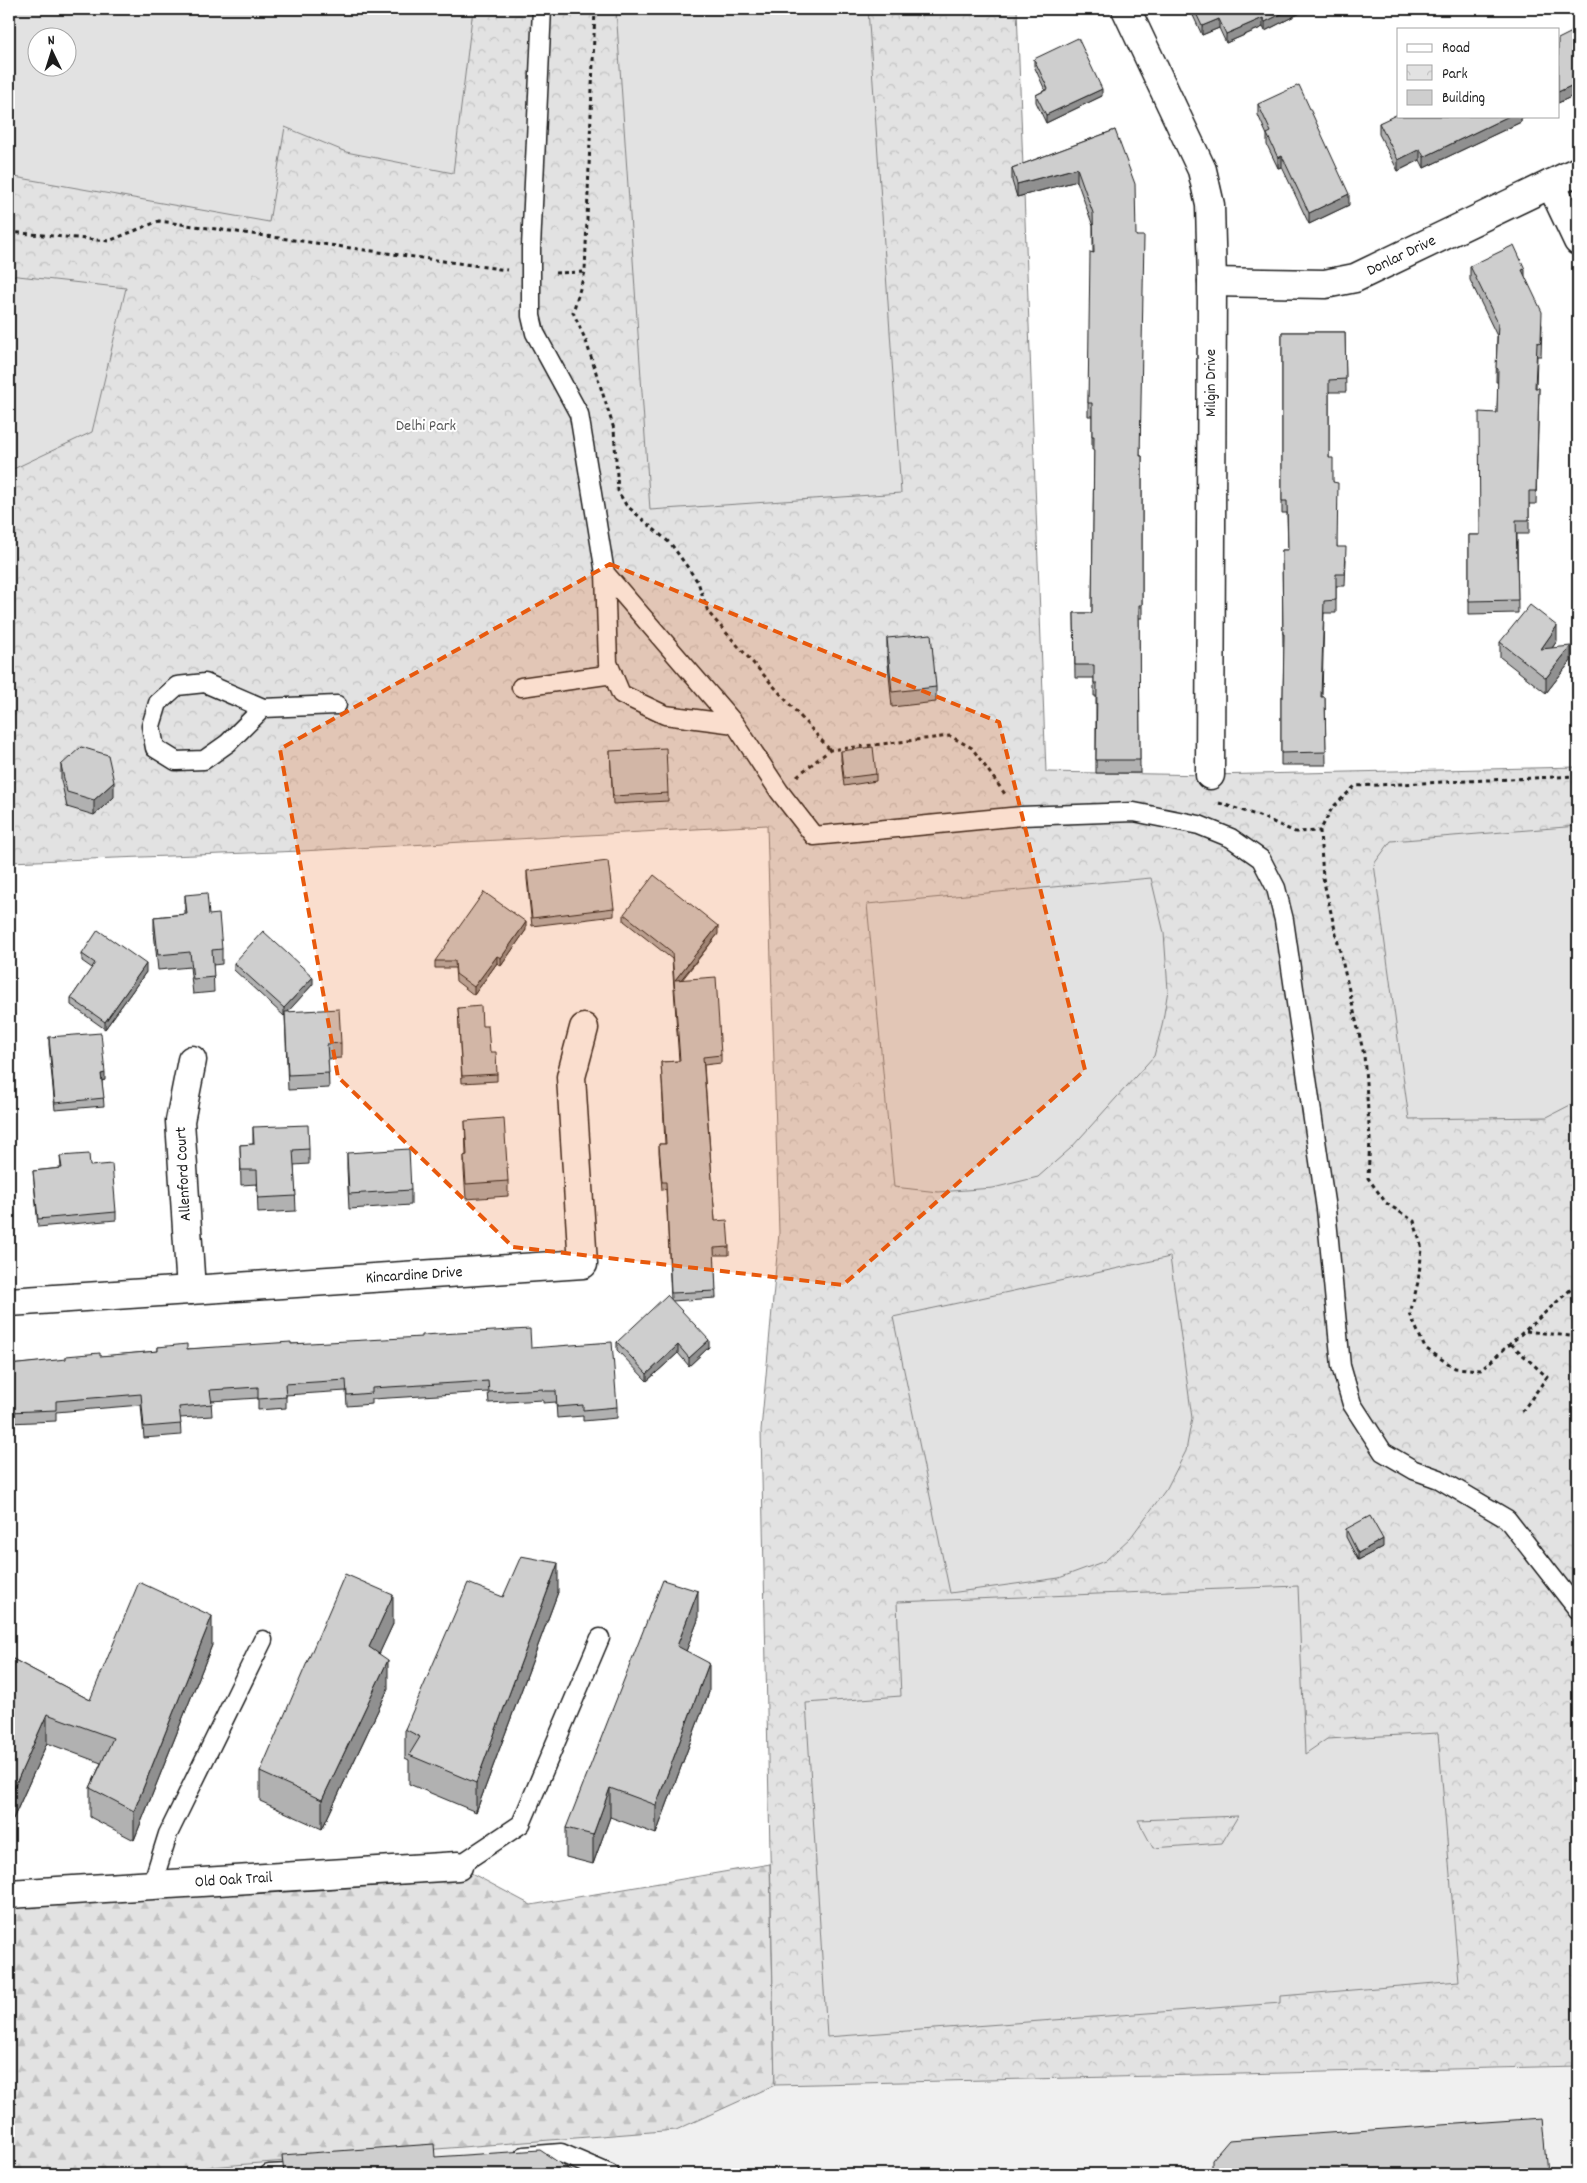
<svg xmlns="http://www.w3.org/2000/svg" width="1587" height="2183" font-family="Dekko,sans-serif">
	<defs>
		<pattern id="forest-firs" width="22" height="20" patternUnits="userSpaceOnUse" patternTransform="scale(1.25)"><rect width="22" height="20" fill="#e2e2e2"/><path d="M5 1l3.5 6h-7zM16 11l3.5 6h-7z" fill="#c1c1c1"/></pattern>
		<pattern id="park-crowns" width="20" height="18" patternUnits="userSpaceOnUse" patternTransform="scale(1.25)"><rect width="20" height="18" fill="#e2e2e2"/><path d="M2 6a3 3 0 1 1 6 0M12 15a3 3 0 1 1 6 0" fill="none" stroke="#c1c1c1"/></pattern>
	</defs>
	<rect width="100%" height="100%" fill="#fff"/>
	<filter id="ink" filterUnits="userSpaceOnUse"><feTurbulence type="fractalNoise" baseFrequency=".02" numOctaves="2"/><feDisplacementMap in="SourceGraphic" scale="10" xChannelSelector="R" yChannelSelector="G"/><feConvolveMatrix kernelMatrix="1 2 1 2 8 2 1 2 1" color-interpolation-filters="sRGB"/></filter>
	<g filter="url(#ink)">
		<path fill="#f0f0f0" d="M 1578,2066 L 1578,2174 L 122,2174 L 676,2130 L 775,2085 Z"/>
		<path fill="url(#forest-firs)" stroke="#7f7f7f" d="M 770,1864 L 775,2085 L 676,2130 L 122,2174 L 9,2174 L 9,1894 L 458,1866 L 531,1905 Z"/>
		<path fill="url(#park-crowns)" stroke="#7f7f7f" fill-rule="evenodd" d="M 9,9 L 1017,9 L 1046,772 L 1210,775 L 1578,767 L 1578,2066 L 775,2085 L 761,1430 L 779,1233 L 767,825 L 302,851 L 9,862 ZM 38,38 L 68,38 L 68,68 L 38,68 Z"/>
		<path fill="#e2e2e2" stroke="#7f7f7f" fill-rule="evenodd" d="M 9,9 L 473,9 L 453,173 L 346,152 L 285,127 L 269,222 L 9,176 ZM 38,38 L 68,38 L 68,68 L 38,68 Z
			M 616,9 L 868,9 L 901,493 L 650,510 Z
			M 9,275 L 126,288 L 92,432 L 9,471 Z
			M 1578,826 L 1578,1101 L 1547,1117 L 1409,1119 L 1374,864 L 1391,841 Z
			M 1151,878 L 1164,933 L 1168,990 L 1162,1026 L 1154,1056 L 1071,1148 L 1038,1177 L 993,1188 L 938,1192 L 894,1187 L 867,904 Z
			M 1170,1257 L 1192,1418 L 1186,1451 L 1167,1488 L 1131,1537 L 1105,1561 L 1059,1578 L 950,1593 L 893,1317 Z
			M 1298,1586 L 1305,1754 L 1327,1739 L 1438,1733 L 1459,1981 L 1281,1996 L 1281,2003 L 827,2037 L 806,1703 L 901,1696 L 897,1602 ZM 1238,1816 L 1222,1843 L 1153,1848 L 1138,1820 Z"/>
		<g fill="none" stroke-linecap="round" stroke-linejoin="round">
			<g stroke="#1c1c1c" stroke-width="21">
				<path id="service" d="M 542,9 L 531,248 L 531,316 L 535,333 L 579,414 L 605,573 L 735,724 L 779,791 L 814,836 L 1021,816 L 1134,812 L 1199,825 L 1231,838 L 1261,859 L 1276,888 L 1284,920 L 1326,1209 L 1341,1366 L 1352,1404 L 1383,1452 L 1414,1470 L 1439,1479 L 1507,1519 L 1578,1610
					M 605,573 L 608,663 L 621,694 L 665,715 L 735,724
					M 521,687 L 613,674
					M 263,708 L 228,743 L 204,760 L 176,761 L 155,748 L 151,726 L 158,703 L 177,686 L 205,683 L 263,708 L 337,705
					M 458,1866 L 521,1824 L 600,1638
					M 152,1885 L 168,1834 L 263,1640
					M 524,2156 L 561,2153 L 610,2174
					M 269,2174 L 306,2172"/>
			</g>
			<g stroke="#1c1c1c" stroke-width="31">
				<g id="minor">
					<path d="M 1126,9 L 1202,170 L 1210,205 L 1212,282 L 1210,775"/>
					<path d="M 1551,184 L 1578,241"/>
					<path id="s1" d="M 1212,282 L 1325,284 L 1355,278 L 1578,171"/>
					<path d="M 191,1290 L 180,1121 L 192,1060"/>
					<path id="s2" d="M 9,1302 L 583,1264 L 571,1077 L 584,1028"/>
					<path id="s3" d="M 9,1894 L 458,1866"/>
				</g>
			</g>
			<path stroke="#1c1c1c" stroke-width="3" stroke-dasharray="4 4" stroke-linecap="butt" d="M 595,9 L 585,272 L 573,312 L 586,341 L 614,429 L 618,491 L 626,505 L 671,544 L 698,582 L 708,612 L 830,750
				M 9,232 L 109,241 L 159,221 L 507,270
				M 555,273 L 585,272
				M 797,776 L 830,750 L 950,736 L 972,748 L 1005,794
				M 1578,776 L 1355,786 L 1332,808 L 1320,831 L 1323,878 L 1364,1055 L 1370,1139 L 1368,1178 L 1386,1203 L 1414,1221 L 1422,1249 L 1418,1282 L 1410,1314 L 1425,1348 L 1455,1368 L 1481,1370 L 1578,1283
				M 1219,803 L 1262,817 L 1295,832 L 1320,831
				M 1526,1331 L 1578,1337
				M 1511,1344 L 1547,1377 L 1521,1413"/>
			<use href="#service" stroke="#fff" stroke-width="18"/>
			<use href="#minor" stroke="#fff" stroke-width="28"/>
		</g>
		<path fill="#b1b1b1" stroke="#1c1c1c" d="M 1190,9 L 1308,9 L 1265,31 L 1263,27 L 1226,43 L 1219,28 L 1202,35 Z
			M 1578,29 L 1575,101 L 1573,96 L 1558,103 Z
			M 1034,59 L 1102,96 L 1046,123 L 1036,102 L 1036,95 L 1045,90 L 1034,66 Z
			M 1258,104 L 1349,205 L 1309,224 L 1282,167 L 1278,168 L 1267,145 L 1267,135 L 1258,115 Z
			M 1398,116 L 1525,116 L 1521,118 L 1521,122 L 1424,168 L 1420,160 L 1398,171 L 1379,134 L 1379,123 Z
			M 1115,130 L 1136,236 L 1140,456 L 1142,456 L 1142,618 L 1139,618 L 1140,773 L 1096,773 L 1096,696 L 1094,696 L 1094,678 L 1075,678 L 1074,613 L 1092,613 L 1094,449 L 1092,449 L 1092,416 L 1088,416 L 1088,403 L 1093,253 L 1093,226 L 1077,181 L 1017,197 L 1012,181 L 1012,168 Z
			M 1470,266 L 1525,277 L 1542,325 L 1541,356 L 1537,356 L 1536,388 L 1539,388 L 1536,504 L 1529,504 L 1529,534 L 1517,534 L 1518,613 L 1469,614 L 1469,535 L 1480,535 L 1497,413 L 1498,382 L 1496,382 L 1497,336 L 1470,280 Z
			M 1282,332 L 1345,332 L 1346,392 L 1329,392 L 1329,458 L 1333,482 L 1337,547 L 1346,559 L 1345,586 L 1336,586 L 1336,613 L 1324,613 L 1322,697 L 1325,697 L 1326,765 L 1281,765 L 1281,697 L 1283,697 L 1284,646 L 1283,646 L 1282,550 L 1288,550 L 1287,513 L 1282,513 Z
			M 887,638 L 936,687 L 936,702 L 892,707 L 887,653 Z
			M 1557,641 L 1552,648 L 1571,661 L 1546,693 L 1500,657 L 1500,642 Z
			M 610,751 L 668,793 L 668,801 L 613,804 Z
			M 841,751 L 876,774 L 876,781 L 844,786 L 841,759 Z
			M 61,765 L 114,797 L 94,815 L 67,807 L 61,780 Z
			M 527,871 L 614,908 L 614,916 L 532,926 L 527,879 Z
			M 185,895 L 209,915 L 222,949 L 222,964 L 213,965 L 214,992 L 193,994 L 190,967 L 158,970 L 154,932 L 154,917 L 185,914 Z
			M 624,914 L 718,934 L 682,980 L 721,1055 L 721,1063 L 704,1065 L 715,1221 L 729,1247 L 729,1255 L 714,1255 L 716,1298 L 672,1301 L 709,1347 L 689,1366 L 678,1353 L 647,1381 L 617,1350 L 617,1342 L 671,1300 L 666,1189 L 662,1190 L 659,1152 L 659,1144 L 665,1144 L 661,1062 L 679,1061 L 672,959 L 624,921 Z
			M 526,930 L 501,966 L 497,963 L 474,995 L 456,981 L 455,968 L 435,968 L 435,961 Z
			M 82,954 L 146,972 L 105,1029 L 71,1005 L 71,998 L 92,968 L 82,961 Z
			M 234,963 L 313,984 L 288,1011 L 341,1043 L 341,1058 L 328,1059 L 329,1088 L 288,1090 L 285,1015 L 284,1016 L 234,970 Z
			M 458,1008 L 482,1026 L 490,1052 L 497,1074 L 497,1081 L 462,1083 Z
			M 49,1037 L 105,1080 L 102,1081 L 104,1106 L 55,1110 L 49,1045 Z
			M 465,1121 L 508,1181 L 508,1196 L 466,1199 L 464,1170 L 464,1156 L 466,1155 Z
			M 253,1127 L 309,1149 L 309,1164 L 294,1165 L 296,1211 L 258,1213 L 257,1184 L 241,1185 L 240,1145 L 253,1144 Z
			M 347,1153 L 411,1190 L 411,1205 L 349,1209 L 347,1168 Z
			M 60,1156 L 90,1166 L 116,1212 L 116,1220 L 38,1227 L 33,1171 L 61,1168 Z
			M 291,1344 L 531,1348 L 617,1407 L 617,1418 L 583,1421 L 583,1416 L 557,1418 L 556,1402 L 543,1403 L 543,1400 L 489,1403 L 488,1392 L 372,1399 L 372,1404 L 347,1406 L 346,1391 L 286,1395 L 286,1408 L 258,1410 L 258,1398 L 211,1401 L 212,1416 L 180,1418 L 181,1435 L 144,1438 L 141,1405 L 56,1412 L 56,1421 L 9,1423 L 9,1365 L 158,1351 L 158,1347 L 187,1349 Z
			M 1346,1529 L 1383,1547 L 1358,1560 L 1346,1537 Z
			M 558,1592 L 476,1812 L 409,1784 L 409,1760 L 405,1758 L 405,1729 L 503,1597 Z
			M 698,1620 L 686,1651 L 709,1692 L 656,1834 L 610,1817 L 593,1864 L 566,1857 L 566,1828 Z
			M 393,1624 L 379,1654 L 388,1689 L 322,1829 L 260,1801 L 260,1772 Z
			M 212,1645 L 134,1840 L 90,1817 L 90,1788 L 101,1763 L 47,1743 L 9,1828 L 9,1657 L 90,1700 Z"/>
		<path fill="#909090" stroke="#1c1c1c" d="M 1291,9 L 1308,9 L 1265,31 L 1265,22 Z
			M 1263,18 L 1263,27 L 1226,43 L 1226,34 Z
			M 1219,19 L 1219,28 L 1202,35 L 1202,26 Z
			M 1573,85 L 1573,96 L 1558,103 L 1558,92 Z
			M 1102,89 L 1102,96 L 1046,123 L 1046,115 Z
			M 1578,89 L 1578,100 L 1575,101 L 1575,90 Z
			M 1509,116 L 1525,116 L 1521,118 L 1521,122 L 1424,168 L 1424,157 Z
			M 1420,149 L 1420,160 L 1398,171 L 1398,160 Z
			M 1282,156 L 1282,167 L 1278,168 L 1278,158 Z
			M 1077,168 L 1077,181 L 1017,197 L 1017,184 Z
			M 1349,194 L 1349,205 L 1309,224 L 1309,213 Z
			M 1525,269 L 1525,283 L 1522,270 Z
			M 1557,626 L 1557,641 L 1541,663 L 1541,649 Z
			M 1571,646 L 1571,661 L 1546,693 L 1546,678 Z
			M 114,782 L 114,797 L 94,815 L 94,800 Z
			M 526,922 L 526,930 L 501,966 L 501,958 Z
			M 718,926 L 718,934 L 675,987 L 675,980 Z
			M 497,956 L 497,963 L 474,995 L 474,987 Z
			M 146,964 L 146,972 L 105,1029 L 105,1022 Z
			M 313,977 L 313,984 L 284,1016 L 284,1008 Z
			M 105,1073 L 105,1080 L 101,1081 L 101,1074 Z
			M 709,1340 L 709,1347 L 689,1366 L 689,1358 Z
			M 678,1345 L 678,1353 L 647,1381 L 647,1374 Z
			M 1383,1539 L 1383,1547 L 1358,1560 L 1358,1553 Z
			M 558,1563 L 558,1592 L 476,1812 L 476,1783 Z
			M 698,1591 L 698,1620 L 677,1675 L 677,1646 Z
			M 393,1595 L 393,1624 L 369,1676 L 369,1647 Z
			M 212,1616 L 212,1645 L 134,1840 L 134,1811 Z
			M 388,1660 L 388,1689 L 322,1829 L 322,1800 Z
			M 709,1663 L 709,1692 L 656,1834 L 656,1805 Z
			M 47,1714 L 47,1743 L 9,1828 L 9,1799 Z
			M 610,1788 L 610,1817 L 593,1864 L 593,1835 Z"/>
		<path fill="#cecece" stroke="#1c1c1c" d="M 1194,9 L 1291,9 L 1265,22 L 1263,18 L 1226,34 L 1219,19 L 1202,26 Z
			M 1578,29 L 1578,89 L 1575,90 L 1573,85 L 1558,92 L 1558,39 Z
			M 1078,38 L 1102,89 L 1046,115 L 1036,95 L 1048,89 L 1034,59 Z
			M 1299,85 L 1349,194 L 1309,213 L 1282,156 L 1278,158 L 1267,134 L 1271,132 L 1258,104 Z
			M 1398,114 L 1398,116 L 1509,116 L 1424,157 L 1420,149 L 1398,160 L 1379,123 Z
			M 1115,130 L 1135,184 L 1136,236 L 1144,236 L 1140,456 L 1142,456 L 1142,605 L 1139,605 L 1140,760 L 1096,760 L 1097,683 L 1094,683 L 1094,665 L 1075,665 L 1074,613 L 1092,613 L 1094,436 L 1092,436 L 1092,403 L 1088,403 L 1090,252 L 1094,253 L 1093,213 L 1077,168 L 1017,184 L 1012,168 Z
			M 1514,245 L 1525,269 L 1522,270 L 1542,312 L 1541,342 L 1537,343 L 1535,388 L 1539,388 L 1536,491 L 1529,491 L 1529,520 L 1516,520 L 1518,600 L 1469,601 L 1469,535 L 1480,535 L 1479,412 L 1497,413 L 1498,369 L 1496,368 L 1498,323 L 1470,266 Z
			M 1282,332 L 1345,332 L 1346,379 L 1329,380 L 1329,458 L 1333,458 L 1333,482 L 1338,483 L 1337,547 L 1346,547 L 1345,574 L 1336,574 L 1336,600 L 1324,601 L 1321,697 L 1325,697 L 1326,752 L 1281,753 L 1281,697 L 1283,697 L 1284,634 L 1283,634 L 1282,550 L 1288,550 L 1287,501 L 1282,501 Z
			M 1530,605 L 1557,626 L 1541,649 L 1571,646 L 1546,678 L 1500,642 Z
			M 931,634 L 936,687 L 892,692 L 887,638 Z
			M 81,747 L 108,755 L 114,782 L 94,800 L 67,792 L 61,765 Z
			M 873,747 L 876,774 L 844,778 L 841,751 Z
			M 666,748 L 668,793 L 613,796 L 610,751 Z
			M 608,861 L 614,908 L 532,918 L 527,871 Z
			M 654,875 L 718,926 L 675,980 L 716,977 L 721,1055 L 703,1057 L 715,1221 L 727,1220 L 729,1247 L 714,1248 L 716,1291 L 671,1293 L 666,1182 L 662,1182 L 659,1144 L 666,1144 L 661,1062 L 680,1061 L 672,952 L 624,914 Z
			M 484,892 L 526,922 L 501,958 L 497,956 L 474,987 L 456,974 L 455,961 L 435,961 Z
			M 207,893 L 209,915 L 219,914 L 222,949 L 212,950 L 214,977 L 193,979 L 190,952 L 158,955 L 154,917 L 187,914 L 185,895 Z
			M 98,930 L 146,964 L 105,1022 L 71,998 L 95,963 L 82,954 Z
			M 263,931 L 313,977 L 284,1008 L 234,963 Z
			M 481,1006 L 482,1026 L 488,1026 L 490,1052 L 496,1052 L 497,1074 L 462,1076 L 458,1008 Z
			M 339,1009 L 341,1043 L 327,1044 L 329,1073 L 288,1075 L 285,1012 Z
			M 101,1033 L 105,1073 L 101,1074 L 104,1098 L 55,1103 L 49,1037 Z
			M 504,1118 L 508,1181 L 466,1184 L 464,1156 L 467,1155 L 465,1121 Z
			M 308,1125 L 309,1149 L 293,1150 L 296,1196 L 258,1198 L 257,1170 L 241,1170 L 240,1145 L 254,1144 L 253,1127 Z
			M 409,1149 L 411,1190 L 349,1194 L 347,1153 Z
			M 89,1154 L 90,1166 L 112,1164 L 116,1212 L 38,1219 L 33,1171 L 62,1168 L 60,1156 Z
			M 667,1295 L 709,1340 L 689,1358 L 678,1345 L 647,1374 L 617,1342 Z
			M 530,1329 L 531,1348 L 612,1342 L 617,1407 L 583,1410 L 583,1405 L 557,1407 L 556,1391 L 543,1391 L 543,1389 L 489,1392 L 488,1381 L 372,1388 L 372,1393 L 347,1395 L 346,1380 L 285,1384 L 286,1397 L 258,1399 L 258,1387 L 210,1390 L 212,1404 L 179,1407 L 181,1424 L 144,1427 L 141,1394 L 56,1401 L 56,1410 L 9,1412 L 9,1365 L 66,1359 L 66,1356 L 100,1353 L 100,1356 L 158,1351 L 158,1347 L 187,1344 L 187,1349 L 291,1342 L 291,1344 L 422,1337 L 422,1335 Z
			M 1370,1516 L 1383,1539 L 1358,1553 L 1346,1529 Z
			M 521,1556 L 558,1563 L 476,1783 L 409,1755 L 420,1737 L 405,1729 L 468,1583 L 503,1597 Z
			M 345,1574 L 393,1595 L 369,1647 L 388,1660 L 322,1800 L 260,1772 Z
			M 663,1580 L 698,1591 L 677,1646 L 709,1663 L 656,1805 L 610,1788 L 593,1835 L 566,1828 Z
			M 139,1582 L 212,1616 L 134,1811 L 90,1788 L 113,1738 L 47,1714 L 9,1799 L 9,1657 L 90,1700 Z
			M 1542,2118 L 1547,2174 L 1212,2174 L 1212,2160 L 1229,2140 Z
			M 434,2144 L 435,2157 L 540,2150 L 576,2174 L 284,2174 L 282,2155 Z"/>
	</g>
	<path fill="#e8590c" fill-opacity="0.2" stroke="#e8590c" stroke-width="4" stroke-dasharray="10 6" stroke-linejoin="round" d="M 610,564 L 999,722 L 1085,1070 L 843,1285 L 513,1247 L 338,1077 L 280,749 Z"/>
	<g text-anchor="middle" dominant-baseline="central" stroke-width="4" stroke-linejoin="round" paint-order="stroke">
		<g font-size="16" fill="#1c1c1c" stroke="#fff">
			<text stroke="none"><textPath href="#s1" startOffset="195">Donlar Drive</textPath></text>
			<text transform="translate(1211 383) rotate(-90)">Milgin Drive</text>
			<text transform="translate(184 1174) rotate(-93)">Allenford Court</text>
			<text stroke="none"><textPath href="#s2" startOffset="406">Kincardine Drive</textPath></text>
			<text stroke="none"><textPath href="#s3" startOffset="225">Old Oak Trail</textPath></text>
		</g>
		<g font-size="16" fill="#575757" stroke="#fff">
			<text x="426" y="426">Delhi Park</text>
		</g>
	</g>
	<rect width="1587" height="2183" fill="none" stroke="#fff" stroke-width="30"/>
	<rect x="15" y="15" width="1557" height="2153" fill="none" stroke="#1c1c1c" stroke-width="2" filter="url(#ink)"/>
	<rect x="1397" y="28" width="162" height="90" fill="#ffffff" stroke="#a4a4a4"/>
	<rect x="1407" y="44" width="25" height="8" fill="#ffffff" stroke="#a4a4a4"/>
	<text x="1442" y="52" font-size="15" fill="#1c1c1c">Road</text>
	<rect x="1407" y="65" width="25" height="15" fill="url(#park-crowns)" stroke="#a4a4a4"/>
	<text x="1442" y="78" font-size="15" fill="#1c1c1c">Park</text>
	<rect x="1407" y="90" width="25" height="15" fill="#cecece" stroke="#a4a4a4"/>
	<text x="1442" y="102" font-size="15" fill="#1c1c1c">Building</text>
	<g transform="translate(52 52) rotate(356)"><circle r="24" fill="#ffffff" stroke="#a4a4a4"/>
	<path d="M0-4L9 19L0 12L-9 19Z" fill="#1c1c1c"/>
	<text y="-8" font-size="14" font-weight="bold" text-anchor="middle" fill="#1c1c1c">N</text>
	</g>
</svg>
